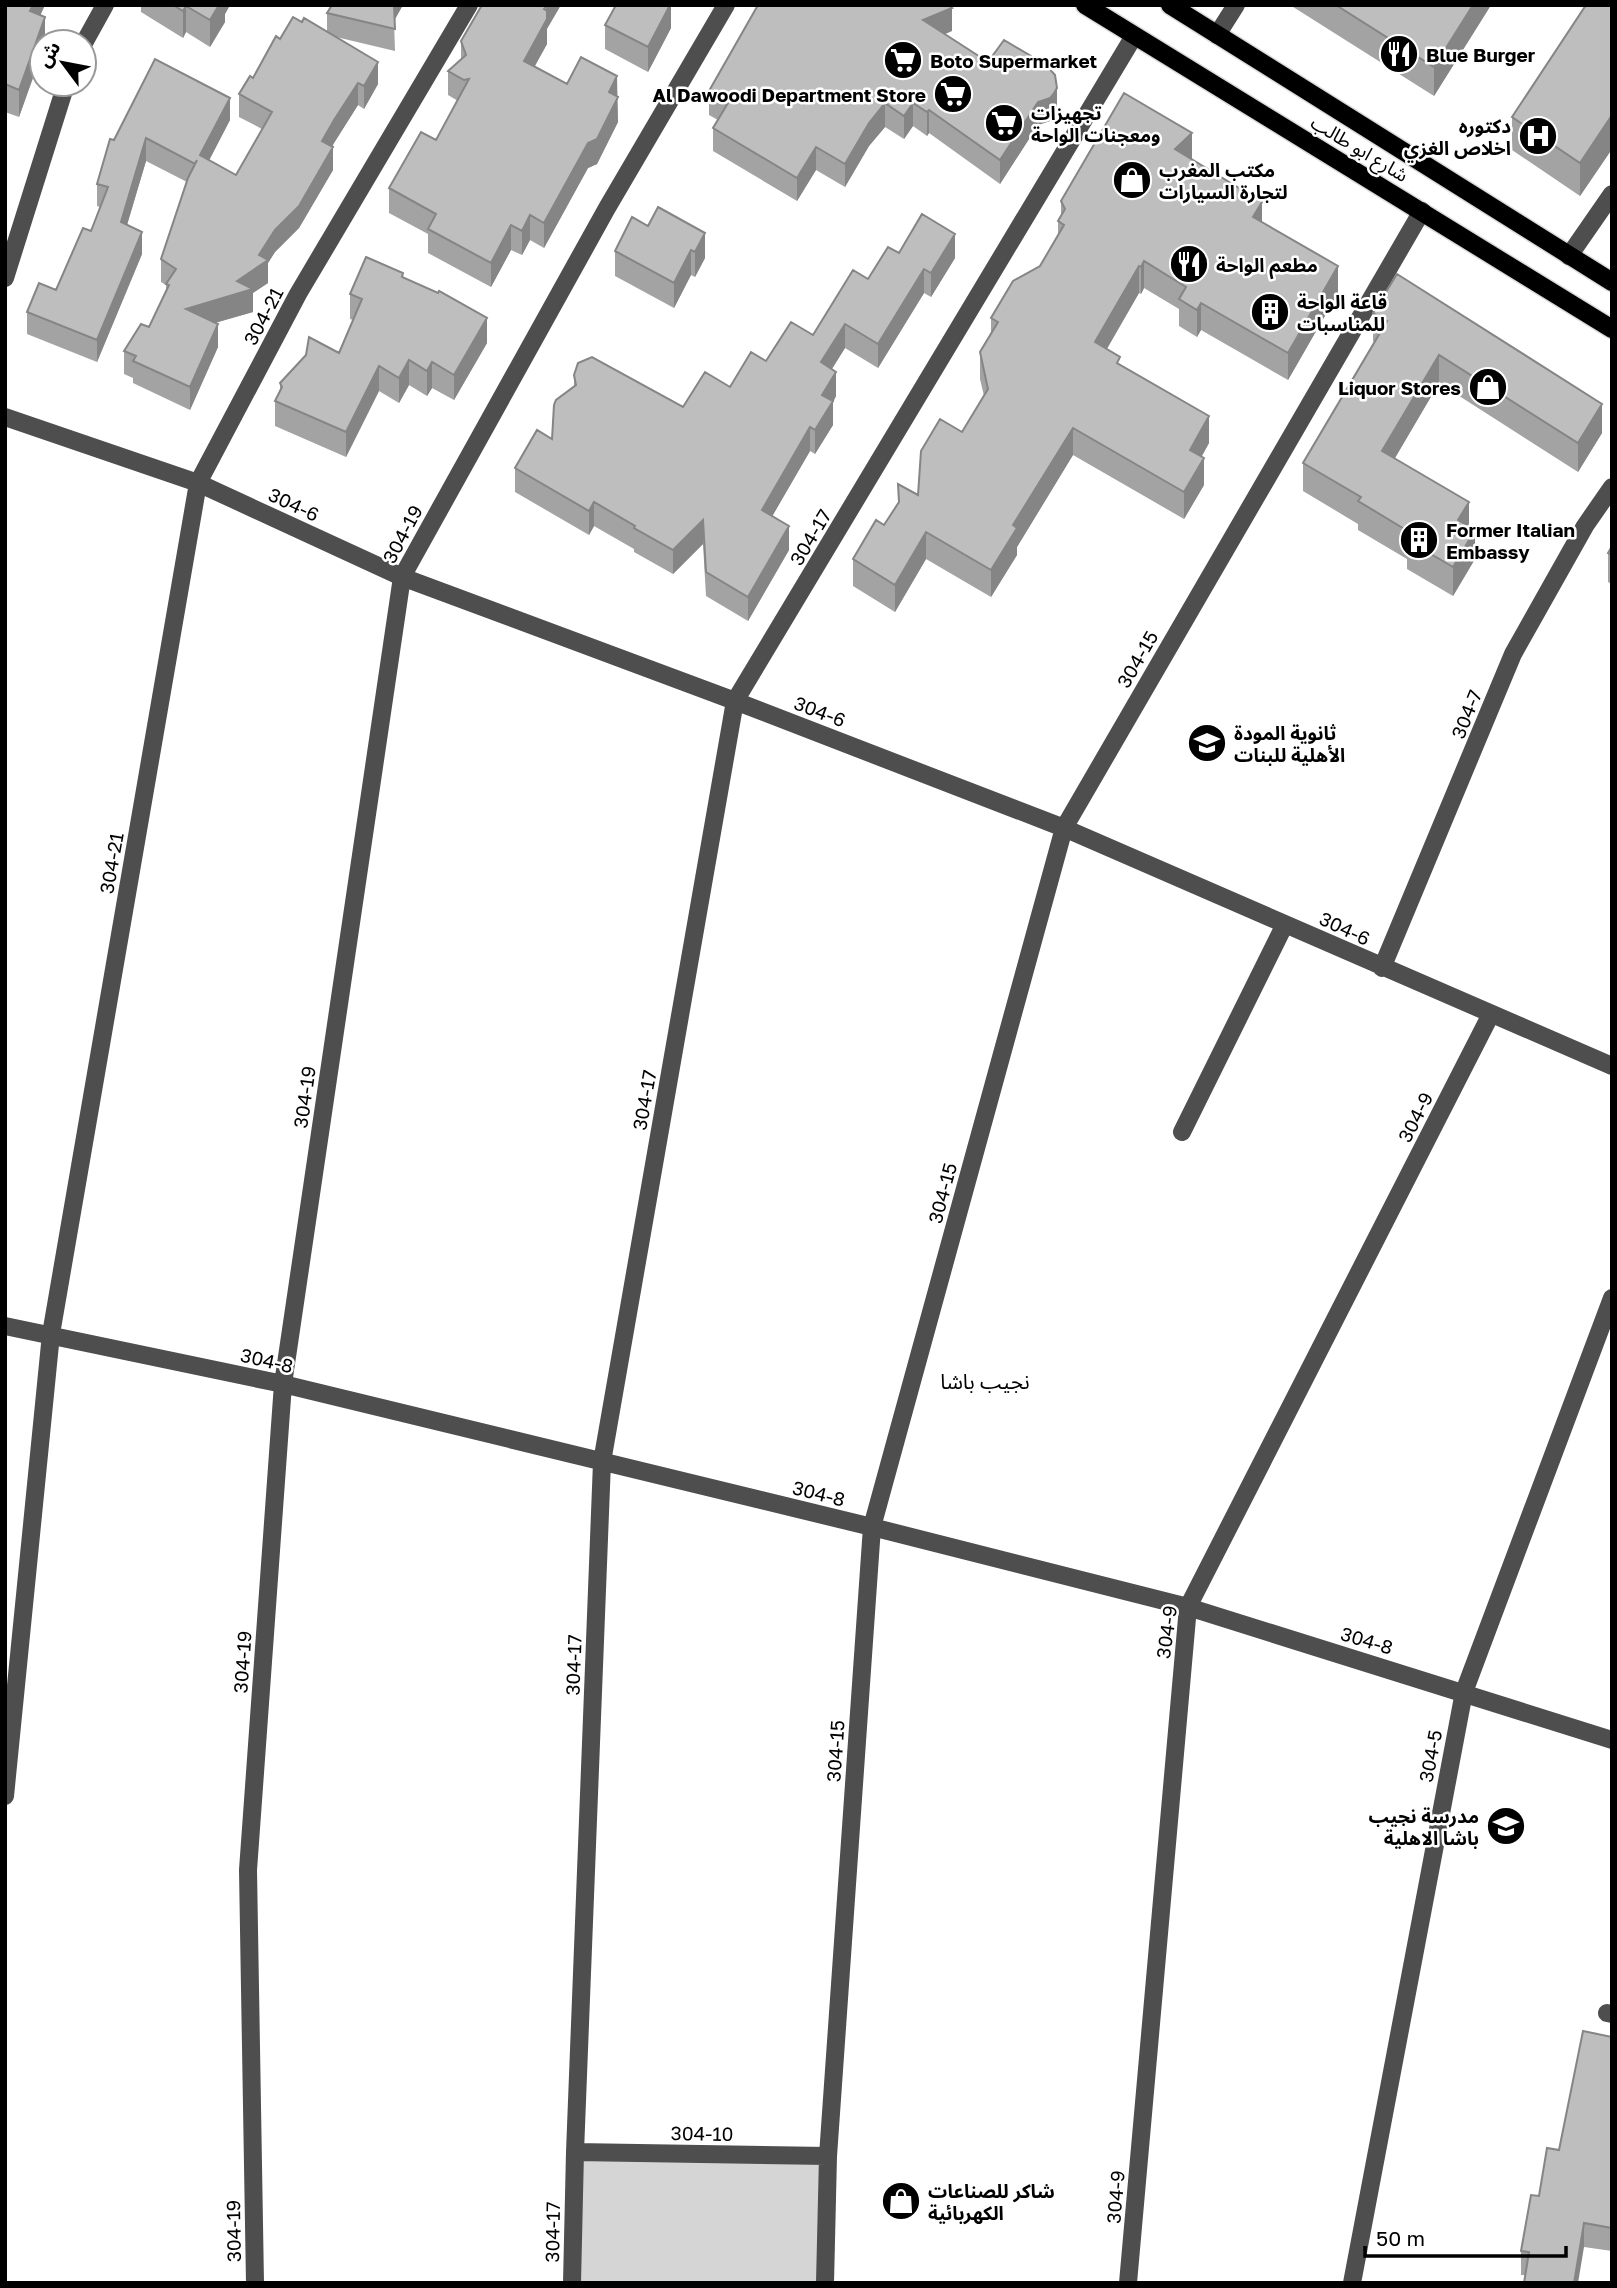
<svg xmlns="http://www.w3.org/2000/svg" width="1617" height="2288" font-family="'Golos Text','Noto Sans Arabic',sans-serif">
	<rect width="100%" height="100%" fill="#fff"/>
	<path fill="#d5d5d5" d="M 575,2152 L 828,2156 L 825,2283 L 572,2283 Z"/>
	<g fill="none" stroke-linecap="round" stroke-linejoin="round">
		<g stroke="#dbdbdb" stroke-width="21">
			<path id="major" d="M 1085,5 L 1612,329
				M 1170,5 L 1612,282"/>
		</g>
		<path stroke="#4e4e4e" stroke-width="18" d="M 1217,35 L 1236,5
			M 84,43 L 105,5
			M 1569,256 L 1612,194
			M 5,278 L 66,84
			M 5,417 L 198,483 L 402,577 L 735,701 L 1064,828 L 1612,1066
			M 1382,968 L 1513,654 L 1585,526 L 1612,487
			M 1182,1132 L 1285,924
			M 5,1326 L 283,1384 L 872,1527 L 1188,1607 L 1612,1740
			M 5,1796 L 51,1334 L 198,483 L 298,294 L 469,5
			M 1607,2013 L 1612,2014
			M 575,2152 L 828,2156
			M 255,2283 L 248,1870 L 283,1384 L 402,577 L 607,208 L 726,5
			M 572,2283 L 575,2152 L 602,1462 L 735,701 L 1134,36
			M 825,2283 L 828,2156 L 872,1527 L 1064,828 L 1422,211
			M 1128,2283 L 1188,1607 L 1491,1014
			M 1352,2283 L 1464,1692 L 1612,1298"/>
		<use href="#major" stroke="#000" stroke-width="18"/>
	</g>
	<path fill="#a3a3a3" d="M 5,5 L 44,7 L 40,15 L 45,42 L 19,117 L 5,112 Z
		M 141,5 L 230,5 L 225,14 L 225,22 L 210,47 L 186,32 L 183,38 L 141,12 Z
		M 332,5 L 403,5 L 394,20 L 395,51 L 336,37 L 378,84 L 364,109 L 358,105 L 334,143 L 332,147 L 333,170 L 299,228 L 275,252 L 268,263 L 268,283 L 253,293 L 253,312 L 215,323 L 218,347 L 190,410 L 133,383 L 133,378 L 124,374 L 124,351 L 149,327 L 166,290 L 166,285 L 161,282 L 161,259 L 187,182 L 146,161 L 127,225 L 142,254 L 97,362 L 27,334 L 27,312 L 56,290 L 91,231 L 100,207 L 97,206 L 97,184 L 114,140 L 230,120 L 209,160 L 236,175 L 262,129 L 239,117 L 239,94 L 253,78 L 280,39 L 302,22 L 327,32 L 327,13 Z
		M 671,5 L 671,28 L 648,72 L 605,49 L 605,25 Z
		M 1290,5 L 1491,5 L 1434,96 Z
		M 1612,5 L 1612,149 L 1580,196 L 1512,150 L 1512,117 Z
		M 547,29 L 547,44 L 534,67 L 567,84 L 617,96 L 618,122 L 597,164 L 588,168 L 544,248 L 530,240 L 522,255 L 511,250 L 491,287 L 428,253 L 428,234 L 389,213 L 389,188 L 436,140 L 458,101 L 448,95 L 448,71 L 461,60 L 461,41 Z
		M 952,31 L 945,34 L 988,62 L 1057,111 L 1054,116 L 1050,121 L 1038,125 L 1000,184 L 929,133 L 927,136 L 913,126 L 904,139 L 885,127 L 869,146 L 845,187 L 816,170 L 797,201 L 713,151 L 713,128 L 718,120 L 709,115 L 709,91 Z
		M 1192,159 L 1262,222 L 1338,293 L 1288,380 L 1201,330 L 1197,337 L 1179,326 L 1179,309 L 1144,288 L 1141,294 L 1139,293 L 1107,349 L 1120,365 L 1209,443 L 1202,456 L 1204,485 L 1184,519 L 1073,455 L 1017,547 L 1017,555 L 991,597 L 926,559 L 895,612 L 853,586 L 853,559 L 884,525 L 898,504 L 898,484 L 918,495 L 962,432 L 984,396 L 980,379 L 980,352 L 991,334 L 991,318 L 1040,266 L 1058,236 L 1058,221 L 1061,215 L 1061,201 Z
		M 648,226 L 705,258 L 695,277 L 691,275 L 674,308 L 615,276 L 615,251 Z
		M 899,253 L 955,258 L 931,297 L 924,293 L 878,368 L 845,348 L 832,369 L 836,396 L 833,402 L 833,425 L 815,454 L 810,451 L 772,516 L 789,550 L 748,621 L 706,596 L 703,544 L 673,574 L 634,552 L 634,549 L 594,526 L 589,535 L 515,492 L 515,468 L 552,439 L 574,386 L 574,375 L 683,407 L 730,387 L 766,361 L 813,335 L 868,279 Z
		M 403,278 L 487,343 L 454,400 L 432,388 L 427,396 L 409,385 L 399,403 L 379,391 L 346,457 L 275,426 L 275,401 L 280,391 L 280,383 L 306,355 L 339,353 L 353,320 L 350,319 L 350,294 Z
		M 1373,313 L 1602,433 L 1578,472 L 1439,383 L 1395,458 L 1469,527 L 1475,559 L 1453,596 L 1407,569 L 1407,559 L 1358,530 L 1358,524 L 1303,491 L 1303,463 L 1374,342 L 1373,341 Z
		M 1612,546 L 1612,584 L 1608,582 L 1608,553 Z
		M 1612,2037 L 1612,2251 L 1584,2247 L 1525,2275 L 1521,2275 L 1521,2251 L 1539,2196 Z"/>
	<path fill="#858585" d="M 33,5 L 45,5 L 30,38 L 30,11 Z
		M 219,5 L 230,5 L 225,14 L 225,22 L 210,47 L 210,20 Z
		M 394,5 L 403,5 L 394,21 Z
		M 547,5 L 561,5 L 547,29 L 547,44 L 524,86 L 524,61 Z
		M 670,5 L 671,5 L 671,28 L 648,72 L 648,47 Z
		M 1473,5 L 1491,5 L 1434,96 L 1434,67 Z
		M 186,6 L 186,32 L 183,38 L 183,11 Z
		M 952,8 L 952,31 L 923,43 L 923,20 Z
		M 45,17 L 45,42 L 42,42 L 42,53 L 19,117 L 19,90 Z
		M 378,62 L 378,84 L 364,109 L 364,86 Z
		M 617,76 L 618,122 L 597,164 L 588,168 L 544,248 L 544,223 Z
		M 358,83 L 358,105 L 334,143 L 322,164 L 322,141 L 334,120 Z
		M 1057,88 L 1057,111 L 1054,116 L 1050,121 L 1038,125 L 1000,184 L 1000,160 L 1038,102 Z
		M 230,98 L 230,120 L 200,178 L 200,155 Z
		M 885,103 L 885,127 L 869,146 L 845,187 L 845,164 L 869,123 Z
		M 913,103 L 913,126 L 904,139 L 904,116 Z
		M 929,110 L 929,133 L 927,136 L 927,112 Z
		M 1612,115 L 1612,149 L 1580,196 L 1580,163 Z
		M 1192,133 L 1192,160 L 1175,149 Z
		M 146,138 L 146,161 L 121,245 L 121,222 Z
		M 333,147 L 333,170 L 299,228 L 275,252 L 268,263 L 268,283 L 253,293 L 253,312 L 186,331 L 186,309 L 237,281 Z
		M 816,147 L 816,170 L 797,201 L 797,178 Z
		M 1262,202 L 1262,229 L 1253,217 Z
		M 530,215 L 530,240 L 522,255 L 522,231 Z
		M 511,225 L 511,250 L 491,287 L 491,263 Z
		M 142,232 L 142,254 L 97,362 L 97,340 Z
		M 705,233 L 705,258 L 695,277 L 695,252 Z
		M 955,234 L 955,258 L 931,297 L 931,273 Z
		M 691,250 L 691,275 L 674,308 L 674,283 Z
		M 1144,261 L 1144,288 L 1141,294 L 1141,267 Z
		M 1139,266 L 1139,293 L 1095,369 L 1095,342 Z
		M 1338,266 L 1338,293 L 1288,380 L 1288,353 Z
		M 924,269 L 924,293 L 878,368 L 878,344 Z
		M 1201,303 L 1201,330 L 1197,337 L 1197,310 Z
		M 487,318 L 487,343 L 454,400 L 454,375 Z
		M 218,324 L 218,347 L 190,410 L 190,387 Z
		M 845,324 L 845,348 L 821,386 L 821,362 Z
		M 1439,355 L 1439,383 L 1382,480 L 1382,451 Z
		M 409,360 L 409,385 L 399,403 L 399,378 Z
		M 432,362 L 432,388 L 427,396 L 427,371 Z
		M 379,366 L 379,391 L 346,457 L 346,432 Z
		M 836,372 L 836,396 L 833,402 L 833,425 L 815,454 L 815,430 L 822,395 Z
		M 1602,404 L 1602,433 L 1578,472 L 1578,443 Z
		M 1209,416 L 1209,443 L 1190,477 L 1190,450 Z
		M 810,427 L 810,451 L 762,534 L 762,510 Z
		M 1073,428 L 1073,455 L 1017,547 L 1017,555 L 991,597 L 991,570 L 1013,525 Z
		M 1204,458 L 1204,485 L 1184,519 L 1184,492 Z
		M 594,502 L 594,526 L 589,535 L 589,511 Z
		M 1469,502 L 1469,531 L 1458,520 Z
		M 703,520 L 703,544 L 673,574 L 673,550 Z
		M 789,526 L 789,550 L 748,621 L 748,597 Z
		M 1475,530 L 1475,559 L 1453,596 L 1453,567 Z
		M 926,532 L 926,559 L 895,612 L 895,585 Z
		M 1584,2223 L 1584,2247 L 1578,2283 L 1574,2283 Z"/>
	<path fill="#bebebe" stroke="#858585" stroke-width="2" d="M 5,5 L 33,5 L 30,11 L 45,17 L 19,90 L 5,84 Z
		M 173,5 L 219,5 L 210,20 L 186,6 L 183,11 Z
		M 332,5 L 394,5 L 395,29 L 327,13 Z
		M 482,5 L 547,5 L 544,9 L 547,11 L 547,19 L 524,61 L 567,84 L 581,57 L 617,76 L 609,92 L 618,97 L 597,139 L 588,143 L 544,223 L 530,215 L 522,231 L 511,225 L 491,263 L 428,229 L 436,214 L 389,188 L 421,132 L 436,140 L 469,79 L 464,80 L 448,71 L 466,55 L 461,41 Z
		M 616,5 L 670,5 L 648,47 L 605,25 Z
		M 758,5 L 948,5 L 952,8 L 923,20 L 988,62 L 1004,40 L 1031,56 L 1034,62 L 1047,66 L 1055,75 L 1057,88 L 1054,93 L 1050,98 L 1038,102 L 1000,160 L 929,110 L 927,112 L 913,103 L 904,116 L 885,103 L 869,123 L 845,164 L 816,147 L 797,178 L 713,128 L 728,103 L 709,91 Z
		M 1336,5 L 1473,5 L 1434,67 Z
		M 1586,5 L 1612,5 L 1612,115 L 1580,163 L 1512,117 Z
		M 293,17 L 302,22 L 304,18 L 378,62 L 364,86 L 358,83 L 334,120 L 322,141 L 333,147 L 299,206 L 275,230 L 259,255 L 268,260 L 237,281 L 253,289 L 186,309 L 218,324 L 190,387 L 133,361 L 136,356 L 124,351 L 141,324 L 149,327 L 169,285 L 166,284 L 176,269 L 161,259 L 188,178 L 197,160 L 195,164 L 146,138 L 121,222 L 142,232 L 97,340 L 27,312 L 39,283 L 56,290 L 83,228 L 91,231 L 108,187 L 97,184 L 110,139 L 114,140 L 155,59 L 230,98 L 200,155 L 236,175 L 272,112 L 239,94 L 250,76 L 253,78 L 276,36 L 280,39 Z
		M 1124,93 L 1192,133 L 1175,149 L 1262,202 L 1253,217 L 1338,266 L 1288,353 L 1201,303 L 1197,310 L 1179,299 L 1186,287 L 1144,261 L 1141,267 L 1139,266 L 1095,342 L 1120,357 L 1117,363 L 1209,416 L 1190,450 L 1204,458 L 1184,492 L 1073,428 L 1013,525 L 1017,528 L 991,570 L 926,532 L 895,585 L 853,559 L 876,520 L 884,525 L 899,502 L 898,484 L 918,495 L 921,451 L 940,419 L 962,432 L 988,389 L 980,352 L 998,322 L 991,318 L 1013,281 L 1040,266 L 1064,225 L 1058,221 L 1065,209 L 1061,201 Z
		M 658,207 L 705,233 L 695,252 L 691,250 L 674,283 L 615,251 L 632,217 L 648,226 Z
		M 922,214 L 955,234 L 931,273 L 924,269 L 878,344 L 845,324 L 821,362 L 836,372 L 822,395 L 833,401 L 815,430 L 810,427 L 762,510 L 789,526 L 748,597 L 706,572 L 703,520 L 673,550 L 634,528 L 635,526 L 594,502 L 589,511 L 515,468 L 537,430 L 552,439 L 554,405 L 556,400 L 576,385 L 574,375 L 578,363 L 592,357 L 683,407 L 705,372 L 730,387 L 751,352 L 766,361 L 791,322 L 813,335 L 853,270 L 868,279 L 888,247 L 899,253 Z
		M 366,257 L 403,273 L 402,277 L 438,293 L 439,291 L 487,318 L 454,375 L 432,362 L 427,371 L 409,360 L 399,378 L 379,366 L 346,432 L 275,401 L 282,387 L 280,383 L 306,355 L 309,337 L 339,353 L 362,299 L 350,294 Z
		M 1397,274 L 1602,404 L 1578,443 L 1439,355 L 1382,451 L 1469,502 L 1458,520 L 1475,530 L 1453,567 L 1407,540 L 1411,533 L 1358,501 L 1361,497 L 1303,463 L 1387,321 L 1373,313 Z
		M 1612,546 L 1612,555 L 1608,553 Z
		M 1583,2031 L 1612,2037 L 1612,2228 L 1584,2223 L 1574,2283 L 1524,2283 L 1529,2252 L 1521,2251 L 1531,2195 L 1539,2196 L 1547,2148 L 1559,2150 Z"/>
	<defs>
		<g id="restaurant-disc" transform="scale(2.0125)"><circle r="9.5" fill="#000" stroke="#fff"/><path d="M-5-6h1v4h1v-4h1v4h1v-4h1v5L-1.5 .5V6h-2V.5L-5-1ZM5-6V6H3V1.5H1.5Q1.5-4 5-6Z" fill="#fff"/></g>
		<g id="supermarket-disc" transform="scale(2.0125)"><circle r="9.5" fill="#000" stroke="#fff"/><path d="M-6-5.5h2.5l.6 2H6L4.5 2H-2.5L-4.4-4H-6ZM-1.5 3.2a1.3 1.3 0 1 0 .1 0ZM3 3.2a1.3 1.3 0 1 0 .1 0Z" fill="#fff"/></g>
		<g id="hospital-disc" transform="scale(2.0125)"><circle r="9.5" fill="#000" stroke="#fff"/><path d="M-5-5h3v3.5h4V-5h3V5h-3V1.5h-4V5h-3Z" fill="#fff"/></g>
		<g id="shop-disc" transform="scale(2.0125)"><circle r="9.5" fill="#000" stroke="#fff"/><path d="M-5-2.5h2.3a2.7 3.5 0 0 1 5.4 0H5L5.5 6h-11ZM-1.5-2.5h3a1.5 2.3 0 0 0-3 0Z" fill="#fff"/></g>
		<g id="building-disc" transform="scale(2.0125)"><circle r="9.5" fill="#000" stroke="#fff"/><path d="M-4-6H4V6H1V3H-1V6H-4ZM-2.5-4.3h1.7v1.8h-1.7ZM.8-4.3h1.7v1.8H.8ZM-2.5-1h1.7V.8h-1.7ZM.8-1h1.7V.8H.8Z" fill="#fff"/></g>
		<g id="school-disc" transform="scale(2.0125)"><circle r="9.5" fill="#000" stroke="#fff"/><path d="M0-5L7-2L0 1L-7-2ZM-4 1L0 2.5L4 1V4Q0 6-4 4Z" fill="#fff"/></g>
	</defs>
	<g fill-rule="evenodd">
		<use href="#restaurant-disc" x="1399" y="54"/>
		<use href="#supermarket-disc" x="903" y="60"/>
		<use href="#supermarket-disc" x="953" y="94"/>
		<use href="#supermarket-disc" x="1004" y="123"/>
		<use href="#hospital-disc" x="1538" y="136"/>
		<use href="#shop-disc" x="1132" y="180"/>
		<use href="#restaurant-disc" x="1189" y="264"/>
		<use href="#building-disc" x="1270" y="312"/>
		<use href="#shop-disc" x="1488" y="387"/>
		<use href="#building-disc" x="1419" y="540"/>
		<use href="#school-disc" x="1207" y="743"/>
		<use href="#school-disc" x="1506" y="1826"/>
		<use href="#shop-disc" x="901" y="2201"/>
	</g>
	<g text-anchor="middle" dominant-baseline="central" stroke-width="5" stroke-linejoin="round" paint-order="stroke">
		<g font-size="19" font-weight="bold" fill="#000" stroke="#fff" text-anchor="start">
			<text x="1426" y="54">Blue Burger</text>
			<text x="930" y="60">Boto Supermarket</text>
			<text x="926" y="94" text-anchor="end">Al Dawoodi Department Store</text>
			<text x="1031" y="112">تجهيزات<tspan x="1031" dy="22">ومعجنات الواحة</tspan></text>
			<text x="1511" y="125" text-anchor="end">دكتوره<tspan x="1511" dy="22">اخلاص الغزي</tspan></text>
			<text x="1159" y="169">مكتب المغرب<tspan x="1159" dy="22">لتجارة السيارات</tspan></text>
			<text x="1216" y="264">مطعم الواحة</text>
			<text x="1297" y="301">قاعة الواحة<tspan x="1297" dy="22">للمناسبات</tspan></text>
			<text x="1461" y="387" text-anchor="end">Liquor Stores</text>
			<text x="1446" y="529">Former Italian<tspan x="1446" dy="22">Embassy</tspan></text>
			<text x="1234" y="732">ثانوية المودة<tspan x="1234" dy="22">الأهلية للبنات</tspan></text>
			<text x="1479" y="1815" text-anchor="end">مدرسة نجيب<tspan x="1479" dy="22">باشا الاهلية</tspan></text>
			<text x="928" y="2190">شاكر للصناعات<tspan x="928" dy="22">الكهربائية</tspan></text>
		</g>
		<g font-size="19" fill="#000" stroke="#fff">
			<text transform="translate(1360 148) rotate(31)">شارع ابو طالب</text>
			<text transform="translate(263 316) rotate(-62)">304-21</text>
			<text transform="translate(294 504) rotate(25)">304-6</text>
			<text transform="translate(402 534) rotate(-62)">304-19</text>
			<text transform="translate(810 537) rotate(-59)">304-17</text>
			<text transform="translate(1137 659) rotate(-60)">304-15</text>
			<text transform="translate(820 711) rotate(21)">304-6</text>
			<text transform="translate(1466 714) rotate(-68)">304-7</text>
			<text transform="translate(111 863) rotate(-80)">304-21</text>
			<text transform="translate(1345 928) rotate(25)">304-6</text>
			<text transform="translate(304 1097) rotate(-82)">304-19</text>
			<text transform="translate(644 1100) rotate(-80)">304-17</text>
			<text transform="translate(1415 1117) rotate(-63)">304-9</text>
			<text transform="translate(942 1193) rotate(-75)">304-15</text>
			<text transform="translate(267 1360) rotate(13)">304-8</text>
			<text transform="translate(819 1493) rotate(14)">304-8</text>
			<text transform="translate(1166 1632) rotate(-82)">304-9</text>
			<text transform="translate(1367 1640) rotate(17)">304-8</text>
			<text transform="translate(242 1662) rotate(-86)">304-19</text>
			<text transform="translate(573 1665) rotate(-88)">304-17</text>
			<text transform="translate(835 1751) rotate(-86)">304-15</text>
			<text transform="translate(1430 1756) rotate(-79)">304-5</text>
			<text transform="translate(702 2133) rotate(1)">304-10</text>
			<text transform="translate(1115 2197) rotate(-85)">304-9</text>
			<text transform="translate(233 2231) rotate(-91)">304-19</text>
			<text transform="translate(552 2232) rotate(-89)">304-17</text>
		</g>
		<g font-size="21" fill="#000" stroke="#fff">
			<text x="985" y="1381">نجيب باشا</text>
		</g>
	</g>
	<rect width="1617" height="2288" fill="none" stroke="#000000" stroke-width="14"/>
	<g transform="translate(63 63) rotate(302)"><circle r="33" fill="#ffffff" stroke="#999999" stroke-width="2"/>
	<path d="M0-5L12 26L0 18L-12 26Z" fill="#000000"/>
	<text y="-10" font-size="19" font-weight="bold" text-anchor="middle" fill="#000000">ش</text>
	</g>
	<path d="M1365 2246v10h201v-10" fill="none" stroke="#000000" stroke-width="3.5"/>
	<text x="1376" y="2246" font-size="21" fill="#000000" stroke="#ffffff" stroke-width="5" paint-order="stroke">50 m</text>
</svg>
